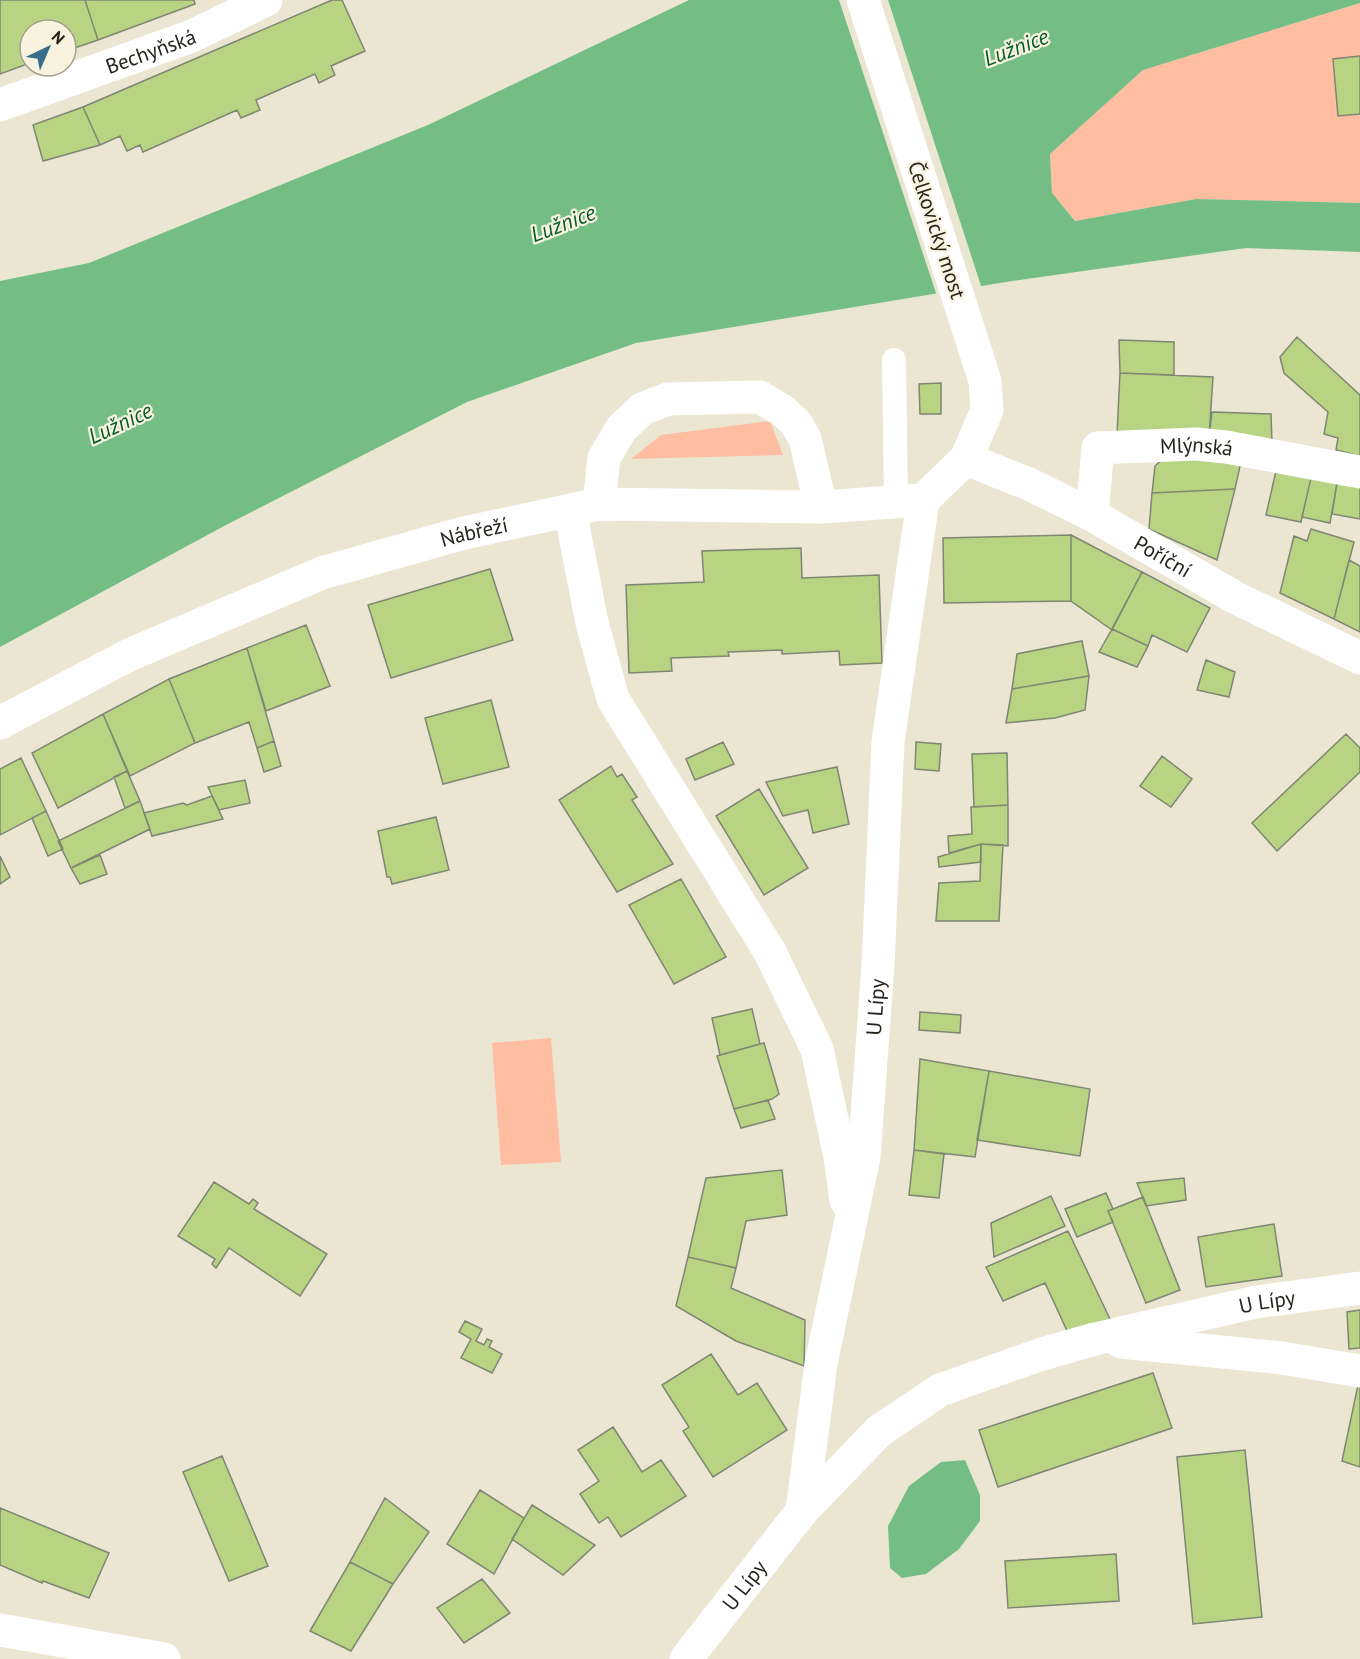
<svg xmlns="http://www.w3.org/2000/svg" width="1360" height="1659" font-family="'PT Sans',sans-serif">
	<rect width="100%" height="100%" fill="#eae6d1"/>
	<path fill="#ffbda2" d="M 1360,3 L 1360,203 L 1196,199 L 1075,221 L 1052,193 L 1050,154 L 1143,70 Z
		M 770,421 L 783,455 L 631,459 L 661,435 Z
		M 551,1038 L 561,1162 L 501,1165 L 492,1043 Z"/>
	<path fill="#74be86" d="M 689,0 L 1360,0 L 1360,3 L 1143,70 L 1050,154 L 1052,193 L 1075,221 L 1196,199 L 1360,203 L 1360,252 L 1246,248 L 1012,281 L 636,343 L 467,402 L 226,525 L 0,647 L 0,281 L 89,263 L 428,125 Z
		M 965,1460 L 980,1495 L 980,1521 L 959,1549 L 926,1574 L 902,1578 L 890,1568 L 888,1526 L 909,1486 L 941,1462 Z"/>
	<path fill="#eae6d1" d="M 839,0 L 888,0 L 982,289 L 937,296 Z"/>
	<path fill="#b8d382" stroke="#7f8674" stroke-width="1.5" d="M 0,0 L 85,0 L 98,40 L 66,51 L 66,30 L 30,30 L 30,63 L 0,74 Z
		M 85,0 L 194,0 L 195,4 L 98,40 Z
		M 332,0 L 342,0 L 365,51 L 331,66 L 335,75 L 319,83 L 315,74 L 256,100 L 260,110 L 241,118 L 237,110 L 143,152 L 140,145 L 127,151 L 120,136 L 100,145 L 83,107 Z
		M 1360,56 L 1360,114 L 1338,116 L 1333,59 Z
		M 83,107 L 100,145 L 43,161 L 33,125 Z
		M 1297,337 L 1360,395 L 1360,456 L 1336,450 L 1338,438 L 1324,434 L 1328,412 L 1284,373 L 1280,357 Z
		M 1119,340 L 1174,342 L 1174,375 L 1120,373 Z
		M 1120,373 L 1213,377 L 1209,437 L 1117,434 Z
		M 941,383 L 941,414 L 920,414 L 919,384 Z
		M 1212,412 L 1271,414 L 1272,443 L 1209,437 Z
		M 1242,457 L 1235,489 L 1152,493 L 1155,466 L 1163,459 Z
		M 1276,471 L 1311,478 L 1301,522 L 1266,515 Z
		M 1311,478 L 1337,483 L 1330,523 L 1302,517 Z
		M 1337,483 L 1360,488 L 1360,519 L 1332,514 Z
		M 1235,489 L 1217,560 L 1149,529 L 1152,493 Z
		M 1311,529 L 1354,542 L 1334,619 L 1280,593 L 1294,536 L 1307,541 Z
		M 1071,535 L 1071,601 L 944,603 L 943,538 Z
		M 1071,535 L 1142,572 L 1112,630 L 1071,601 Z
		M 801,548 L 802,578 L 879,575 L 882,663 L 840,665 L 839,651 L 782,654 L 782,650 L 728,652 L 729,656 L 671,658 L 672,671 L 629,673 L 626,585 L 704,582 L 702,551 Z
		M 1349,560 L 1360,566 L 1360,632 L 1334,619 Z
		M 490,569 L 513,640 L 391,678 L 368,605 Z
		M 1142,572 L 1210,608 L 1187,652 L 1152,635 L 1148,646 L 1112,629 Z
		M 306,625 L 330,686 L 266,711 L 247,648 Z
		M 1112,629 L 1148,646 L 1137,667 L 1099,652 Z
		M 1082,641 L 1089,676 L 1012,689 L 1017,654 Z
		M 247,648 L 274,741 L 257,748 L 249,722 L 195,743 L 169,679 Z
		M 1206,660 L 1235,672 L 1229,697 L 1197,690 Z
		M 1089,676 L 1085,710 L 1055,718 L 1006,723 L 1012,689 Z
		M 169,679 L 195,743 L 130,776 L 103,714 Z
		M 491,700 L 509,767 L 443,784 L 425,718 Z
		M 103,714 L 127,771 L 58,808 L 32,753 Z
		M 1346,734 L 1360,748 L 1360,772 L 1277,851 L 1252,823 Z
		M 274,741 L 281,766 L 264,772 L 257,748 Z
		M 723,742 L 734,764 L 695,780 L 686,759 Z
		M 916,742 L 941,744 L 939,771 L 915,769 Z
		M 1007,753 L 1008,805 L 974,807 L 972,754 Z
		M 1162,756 L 1192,779 L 1171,807 L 1140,786 Z
		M 21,758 L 46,811 L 0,835 L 0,769 Z
		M 611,766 L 617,777 L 622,774 L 637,797 L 632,800 L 673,864 L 617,892 L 559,800 Z
		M 837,767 L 849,824 L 813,833 L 808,810 L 783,816 L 766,782 Z
		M 127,771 L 140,801 L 125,808 L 114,777 Z
		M 245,780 L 250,803 L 219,810 L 208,787 Z
		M 759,789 L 808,868 L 764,895 L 716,816 Z
		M 212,796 L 223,819 L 152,836 L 144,813 L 183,803 L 187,805 Z
		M 140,801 L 150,829 L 71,868 L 58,841 Z
		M 1008,805 L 1008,846 L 981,844 L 949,853 L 948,836 L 972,834 L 971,807 Z
		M 46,811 L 63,849 L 48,856 L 32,818 Z
		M 436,817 L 449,870 L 392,884 L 390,877 L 387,877 L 378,831 Z
		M 981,844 L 981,862 L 939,867 L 938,857 Z
		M 981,844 L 1003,845 L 999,921 L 936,921 L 939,883 L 980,881 Z
		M 100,855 L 107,874 L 80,884 L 71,868 Z
		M 0,856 L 10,877 L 0,884 Z
		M 681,879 L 726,957 L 674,984 L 629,905 Z
		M 752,1009 L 760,1044 L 720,1055 L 712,1018 Z
		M 920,1012 L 961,1015 L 960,1033 L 919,1030 Z
		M 764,1043 L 779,1094 L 772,1099 L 734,1109 L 717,1056 Z
		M 920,1059 L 989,1071 L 975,1157 L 914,1150 Z
		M 989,1071 L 1090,1089 L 1080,1156 L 977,1140 Z
		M 768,1100 L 775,1119 L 741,1128 L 734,1109 Z
		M 914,1150 L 944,1154 L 939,1198 L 909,1195 Z
		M 782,1170 L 787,1215 L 746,1221 L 736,1268 L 688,1257 L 706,1178 Z
		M 1184,1178 L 1186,1200 L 1146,1206 L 1137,1183 Z
		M 214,1182 L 249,1204 L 253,1199 L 258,1203 L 254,1209 L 327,1254 L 300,1296 L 229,1248 L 216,1268 L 212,1264 L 215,1259 L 178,1236 Z
		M 1106,1193 L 1113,1209 L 1108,1211 L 1113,1222 L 1077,1237 L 1065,1209 Z
		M 1051,1196 L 1065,1226 L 994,1257 L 991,1223 Z
		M 1143,1197 L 1180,1290 L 1146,1303 L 1108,1211 Z
		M 1274,1224 L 1282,1276 L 1206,1287 L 1198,1237 Z
		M 1068,1231 L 1110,1319 L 1069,1335 L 1045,1283 L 1003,1301 L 986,1267 Z
		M 688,1257 L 736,1268 L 731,1288 L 805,1320 L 804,1366 L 736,1341 L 676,1306 Z
		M 1360,1310 L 1360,1348 L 1349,1349 L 1347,1312 Z
		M 465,1321 L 482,1329 L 476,1341 L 484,1345 L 487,1339 L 492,1341 L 489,1347 L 502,1354 L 492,1373 L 461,1358 L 471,1339 L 459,1332 Z
		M 711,1354 L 738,1395 L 757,1383 L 787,1430 L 713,1477 L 683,1431 L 689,1427 L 662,1385 Z
		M 1153,1373 L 1172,1428 L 998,1487 L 979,1430 Z
		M 1358,1385 L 1360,1386 L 1360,1467 L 1342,1461 Z
		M 613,1427 L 642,1472 L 661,1460 L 686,1496 L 621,1537 L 608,1517 L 599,1523 L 580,1494 L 599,1481 L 578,1450 Z
		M 1245,1450 L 1262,1617 L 1193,1624 L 1177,1457 Z
		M 222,1456 L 268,1566 L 229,1581 L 183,1472 Z
		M 480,1490 L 524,1518 L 494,1574 L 447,1544 Z
		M 385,1498 L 429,1532 L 393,1584 L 350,1562 Z
		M 532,1505 L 595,1545 L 563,1575 L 512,1539 Z
		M 0,1508 L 109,1553 L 89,1598 L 43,1581 L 42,1583 L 0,1565 Z
		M 1116,1554 L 1119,1601 L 1008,1608 L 1005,1561 Z
		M 350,1562 L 393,1584 L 351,1651 L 310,1631 Z
		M 482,1579 L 510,1613 L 464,1643 L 437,1608 Z"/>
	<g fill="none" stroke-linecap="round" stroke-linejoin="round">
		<path stroke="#fff" stroke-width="24" d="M 894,360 L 896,501"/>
		<g stroke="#fff" stroke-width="33">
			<path id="s1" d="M 966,459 L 1029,484 L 1092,515 L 1236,598 L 1360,658"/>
			<path d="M 599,504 L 604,458 L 621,429 L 642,409 L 668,399 L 760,397 L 783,411 L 796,423 L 805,439 L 821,507"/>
			<path d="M 570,510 L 592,623 L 613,699 L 770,952 L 817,1049 L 840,1157 L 846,1201"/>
			<path id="s2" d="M 1092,515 L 1098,448 L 1196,444 L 1226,447 L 1360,472"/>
			<path d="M 1121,1342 L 1282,1358 L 1360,1371"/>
			<path id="s3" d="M 802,1511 L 821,1364 L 864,1157 L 878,965 L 888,742 L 923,500"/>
			<path d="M 0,1630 L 164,1659"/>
			<path id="s4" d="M 686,1659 L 802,1511 L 879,1431 L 940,1390 L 1042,1354 L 1095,1339 L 1256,1302 L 1360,1288"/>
		</g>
		<g stroke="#fff" stroke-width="33">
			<path id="s5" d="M 0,105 L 192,36 L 266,0"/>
			<path id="s6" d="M 0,723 L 129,655 L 322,573 L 460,534 L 599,504 L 821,507 L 923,500 L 966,459 L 987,410 L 985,381 L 863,0"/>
		</g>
	</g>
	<g text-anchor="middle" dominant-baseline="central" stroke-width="4.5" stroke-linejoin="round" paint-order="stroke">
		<g font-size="21" fill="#26241d" stroke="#f8f3de">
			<text stroke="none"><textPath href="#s5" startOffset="160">Bechyňská</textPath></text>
			<text transform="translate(937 230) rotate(72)">Čelkovický most</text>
			<text stroke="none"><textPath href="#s2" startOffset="166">Mlýnská</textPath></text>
			<text stroke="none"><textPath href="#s6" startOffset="513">Nábřeží</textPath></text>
			<text stroke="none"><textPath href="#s1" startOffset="220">Poříční</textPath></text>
			<text stroke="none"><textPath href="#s3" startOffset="510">U Lípy</textPath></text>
			<text stroke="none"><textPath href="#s4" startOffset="712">U Lípy</textPath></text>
			<text stroke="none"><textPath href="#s4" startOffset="94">U Lípy</textPath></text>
		</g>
		<g font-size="22" font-style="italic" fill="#015c2a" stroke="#f8f3de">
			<text transform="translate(1016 47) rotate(-21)">Lužnice</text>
			<text transform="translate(563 223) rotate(-21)">Lužnice</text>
			<text transform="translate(120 423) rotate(-25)">Lužnice</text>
		</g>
	</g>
	<g transform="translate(48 48) rotate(44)"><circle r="28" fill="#f8f3de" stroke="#a4a091" stroke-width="1.5"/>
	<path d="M0-4.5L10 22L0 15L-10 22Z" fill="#386e8a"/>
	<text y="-9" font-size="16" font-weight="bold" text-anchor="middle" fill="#26241d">N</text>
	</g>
</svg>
